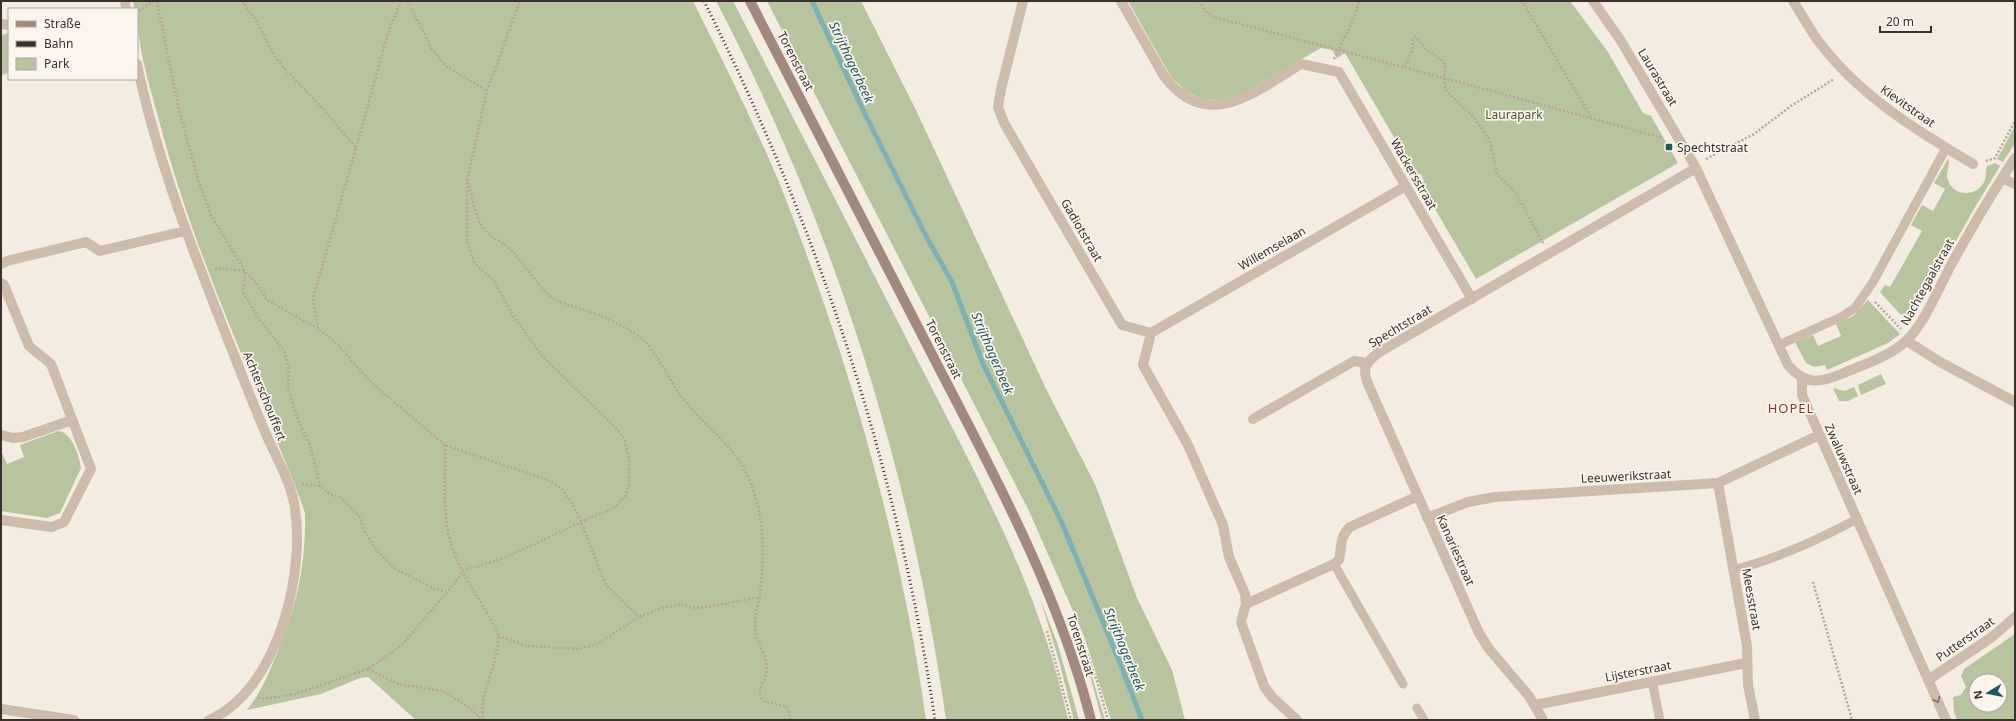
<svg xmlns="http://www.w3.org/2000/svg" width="2016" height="721" font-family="'Noto Sans',sans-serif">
	<rect width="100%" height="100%" fill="#f4ebe1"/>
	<path fill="#b8c4a0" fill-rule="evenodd" d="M 133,1 L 693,1 C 723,62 755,124 781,187 C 848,357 901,539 926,720 L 416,720 L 368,677 L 360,678 L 321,694 L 247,710 C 262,691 268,675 277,653 C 297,605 306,565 305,513 C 293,478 278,445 265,411 C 226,317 186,223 160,124 C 150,87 137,48 137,9 L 134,9 Z
		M 716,1 L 733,1 C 796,123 859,245 921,367 C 980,482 1041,592 1068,720 L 946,720 C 911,470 833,224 716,1 Z
		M 767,1 L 861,1 L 915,108 L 1048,393 L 1095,484 L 1137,598 L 1172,670 L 1185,720 L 1111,720 L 1084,636 L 1029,511 Z
		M 1128,1 L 1570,1 L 1608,52 L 1643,113 L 1651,116 L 1678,163 L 1476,279 L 1421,185 L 1424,181 L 1421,174 L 1416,175 L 1345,53 L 1337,58 L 1332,50 L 1321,48 L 1240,95 L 1219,100 L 1203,99 L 1187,92 L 1171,77 Z
		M 9,33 L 9,73 L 1,75 L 1,35 Z
		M 2015,126 L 2015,143 L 2003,162 L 1997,159 Z
		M 1948,159 C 1951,165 1945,173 1948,180 C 1953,196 1974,197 1983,184 C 1987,178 1985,172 1987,166 L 1995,163 L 2000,166 L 1971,214 L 1912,320 L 1900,314 L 1880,292 L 1885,285 L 1890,287 L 1922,231 L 1911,225 L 1922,205 L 1933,211 L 1945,189 L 1934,183 Z
		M 1868,300 L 1900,334 L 1888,343 L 1827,370 L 1825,365 L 1814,367 L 1806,363 L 1795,342 L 1813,335 L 1818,346 L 1841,336 L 1836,324 L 1853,316 Z
		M 1881,374 L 1886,384 L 1861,395 L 1858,385 Z
		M 1854,387 L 1858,396 L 1848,401 L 1839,401 L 1833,388 L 1845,391 Z
		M 58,431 C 72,432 79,455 81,468 L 60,513 L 47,518 L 1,511 L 1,451 L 7,464 L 24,457 L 20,445 Z
		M 1040,598 L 1058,645 L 1079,720 L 1074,720 L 1059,661 Z
		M 1070,618 L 1091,673 L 1105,720 L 1102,720 L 1091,679 Z
		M 2015,634 L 2015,720 L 1957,720 L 1954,712 L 1953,697 L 1961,695 L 1966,687 L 1961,676 L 1964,669 ZM 1976,681 L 2000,681 L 2000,705 L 1976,705 Z"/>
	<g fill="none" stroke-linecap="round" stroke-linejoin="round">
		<path stroke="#7fb0b2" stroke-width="5" d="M 812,1 L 863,110 L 926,236 L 952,282 L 983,364 L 1062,523 L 1122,668 L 1142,720"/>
		<path stroke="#b9a596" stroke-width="2.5" stroke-dasharray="2 2" stroke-linecap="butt" d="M 157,1 L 179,110 L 198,179 L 211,215 L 245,271 L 243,292 L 258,317 L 284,351 L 289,367 L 288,389 L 298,420 L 310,445 L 320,486
			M 242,1 L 257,22 L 275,57 L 284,68 L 322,108 L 356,148 L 313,298 L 318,329 L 336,343 L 372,383 L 445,445 L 548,480 L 562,489 L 571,501 L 581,522 L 606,585 L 639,617
			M 408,1 L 432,49 L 446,66 L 487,91
			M 1199,1 L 1206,12 L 1214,17 L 1444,78 L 1663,138
			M 1522,1 L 1591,117
			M 139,11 L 153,1
			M 1414,36 L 1428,51 L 1443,61 L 1445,68 L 1444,85 L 1447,92 L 1473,116 L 1490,141 L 1497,174 L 1516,193 L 1543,243
			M 1334,59 L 1354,18 L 1359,1
			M 1404,67 L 1412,51 L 1413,37
			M 356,148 L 388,33 L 401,1
			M 1706,159 L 1754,134 L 1791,106 L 1834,79
			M 1986,161 L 1995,158 L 2015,121
			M 468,182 C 472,196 475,217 484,229 C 492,239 504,242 512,251 C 524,263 541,292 556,300 C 569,306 583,309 596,314 C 611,320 629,329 642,339 C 655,349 670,381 681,396 C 698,419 721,436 738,459 C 765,500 765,549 760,595 C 759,604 755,612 755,621 C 753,640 766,652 767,668 C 768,680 753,691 764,701 L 787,707 L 791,720
			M 215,270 L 219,268 L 245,271 L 257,284 L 267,300 L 317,328
			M 1875,302 L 1901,329
			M 445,445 C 446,481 441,519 454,553 C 463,577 481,600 492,623 C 495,628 497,631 498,637 C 499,663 476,699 484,720
			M 302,484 L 320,486 L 330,494 L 341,498 L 359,516 L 365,532 L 377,551 L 394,568 L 433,588 L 446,592
			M 1813,582 L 1852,720
			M 1047,631 L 1071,720
			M 498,636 L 528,646 L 579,649 L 597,644 L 639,617 L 662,608 L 681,604 L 694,608 L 706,607 L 760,597
			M 1083,643 L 1097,681 L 1108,720
			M 368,669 L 398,684 L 443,691 L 469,707 L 482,720
			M 258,698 L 263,699 L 295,694 L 368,669 L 402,645 L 455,583 L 463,570 C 511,560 557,531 602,513 L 616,507 L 625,496 L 629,484 L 629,458 L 624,438 L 612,424 L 543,357 L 514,317 L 493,279 L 480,269 L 474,262 L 467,241 L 467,180 L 487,91 L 520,1"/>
		<path stroke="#cdbbac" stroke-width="9" d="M 1779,345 L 1841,317 L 1855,308 L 1873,282 L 1946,148
			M 1334,564 L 1403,684
			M 1733,570 C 1776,559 1818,540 1857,519
			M 1652,681 L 1660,720
			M 1417,708 L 1424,720"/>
		<path stroke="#cdbbac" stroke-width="10" d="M 125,1 L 126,9
			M 1023,1 L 1001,89 L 998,107 L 1004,123 L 1122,325 L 1151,333
			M 1121,1 L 1164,76 C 1207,134 1256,91 1301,64 L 1339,72 L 1472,299
			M 1593,1 L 1621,41 L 1696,168 L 1788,365 C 1806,386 1820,383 1844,373 C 1865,364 1890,356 1906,341 C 1924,324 1939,288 1951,265 C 1971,229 1992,193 2015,158
			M 1793,1 C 1803,16 1811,33 1823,47 C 1862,97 1919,132 1973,164
			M 1,24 L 9,25
			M 137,64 C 160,175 204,278 245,383 C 253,403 261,423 270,443 C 279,462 290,482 294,503 C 307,570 278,691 209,720
			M 2002,178 L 2015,184
			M 1,264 L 7,261 L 86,242 L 100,251 L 185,231
			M 1,283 L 4,285 L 29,346 L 51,364 L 91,469 L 64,522 L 52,527 L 1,520
			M 1151,333 L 1143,365 L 1188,445 L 1223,525 L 1229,557 L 1245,594 L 1246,604 L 1241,622 L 1264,686 L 1272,697 L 1297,720
			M 1151,333 L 1406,186
			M 1907,341 L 1940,362 L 2015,402
			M 1802,378 L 1802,395 L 1946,720
			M 1253,419 L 1354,361 L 1367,363
			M 1,435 L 13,438 L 23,437 L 72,420
			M 1718,483 L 1747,646 L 1748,685 L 1755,720
			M 1427,518 L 1468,502 L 1495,497 L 1718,483 L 1819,435
			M 1246,604 L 1334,564 L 1339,560 C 1342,547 1339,537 1350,527 L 1418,496
			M 1928,680 L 1992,637 L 2015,617
			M 1535,705 L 1746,663
			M 1,709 L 74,720
			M 1543,720 L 1529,696 L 1489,649 L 1479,633 L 1368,384 C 1362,369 1365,363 1378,353 L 1696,168"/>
		<path stroke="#a18a7d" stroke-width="10" d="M 750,1 C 813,123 876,246 939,368 C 998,482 1059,595 1091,720"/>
		<path stroke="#3b302b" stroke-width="3" stroke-dasharray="1 3" stroke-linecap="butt" d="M 704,1 C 819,231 897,465 935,720"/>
	</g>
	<defs><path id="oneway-chevron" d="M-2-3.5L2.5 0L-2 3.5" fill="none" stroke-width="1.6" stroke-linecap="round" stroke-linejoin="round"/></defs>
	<use stroke="#7d6f65" href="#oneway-chevron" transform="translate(1937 700) rotate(66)"/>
	<rect fill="#1f5a5e" stroke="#fbf5ee" stroke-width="1.5" x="1665" y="143" width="8" height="8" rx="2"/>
	<g text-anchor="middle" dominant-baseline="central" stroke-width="3.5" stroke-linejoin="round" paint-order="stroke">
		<g font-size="12" fill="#3b302b" stroke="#fbf5ee">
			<text transform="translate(796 61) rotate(63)">Torenstraat</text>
			<text transform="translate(1658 77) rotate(59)">Laurastraat</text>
			<text transform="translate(1908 106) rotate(35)">Kievitstraat</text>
			<text transform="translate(1414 174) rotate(60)">Wackersstraat</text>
			<text transform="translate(1082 230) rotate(60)">Gadiotstraat</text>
			<text transform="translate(1272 248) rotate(-30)">Willemselaan</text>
			<text transform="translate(1927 282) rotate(-61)">Nachtegaalstraat</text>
			<text transform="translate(1400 326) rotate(-31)">Spechtstraat</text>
			<text transform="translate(944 349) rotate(63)">Torenstraat</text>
			<text transform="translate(265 396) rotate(68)">Achterschouffert</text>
			<text transform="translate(1844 459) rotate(66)">Zwaluwstraat</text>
			<text transform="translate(1626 476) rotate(-3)">Leeuwerikstraat</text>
			<text transform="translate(1456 550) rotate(66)">Kanariestraat</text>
			<text transform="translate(1752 599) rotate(80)">Meesstraat</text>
			<text transform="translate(1965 639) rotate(-35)">Putterstraat</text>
			<text transform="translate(1081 645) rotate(72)">Torenstraat</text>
			<text transform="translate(1638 671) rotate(-11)">Lijsterstraat</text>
		</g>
		<g font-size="12" fill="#4a5a2e" stroke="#fbf5ee">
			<text x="1514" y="114">Laurapark</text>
		</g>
		<g font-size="12" fill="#3b302b" stroke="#fbf5ee" text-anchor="start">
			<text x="1677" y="147">Spechtstraat</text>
		</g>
		<g font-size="13" font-style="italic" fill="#1f5a5e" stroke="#fbf5ee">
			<text transform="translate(852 62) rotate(65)">Strijthagerbeek</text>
			<text transform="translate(993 353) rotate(67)">Strijthagerbeek</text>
			<text transform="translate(1125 649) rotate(68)">Strijthagerbeek</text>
		</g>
		<g font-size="13" letter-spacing="1" fill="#8c3b22" stroke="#fbf5ee">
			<text x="1791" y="408">HOPEL</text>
		</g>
	</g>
	<rect width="2016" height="721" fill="none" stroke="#3b302b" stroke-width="4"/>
	<rect x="8" y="8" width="130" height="72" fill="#fbf5ee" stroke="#aea6a0"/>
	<rect x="16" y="21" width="20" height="6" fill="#a18a7d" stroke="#aea6a0"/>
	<text x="44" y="28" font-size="12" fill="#3b302b">Straße</text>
	<rect x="16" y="41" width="20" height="6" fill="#3b302b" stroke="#aea6a0"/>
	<text x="44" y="48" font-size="12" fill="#3b302b">Bahn</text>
	<rect x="16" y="58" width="20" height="12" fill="#b8c4a0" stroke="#aea6a0"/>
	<text x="44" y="68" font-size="12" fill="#3b302b">Park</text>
	<g transform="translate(1988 693) rotate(260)"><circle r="19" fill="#fbf5ee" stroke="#aea6a0"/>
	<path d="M0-3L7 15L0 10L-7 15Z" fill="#1f5a5e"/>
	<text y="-6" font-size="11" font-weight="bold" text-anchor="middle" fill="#3b302b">N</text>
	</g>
	<path d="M1880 26v6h51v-6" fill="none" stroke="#3b302b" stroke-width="2"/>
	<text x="1886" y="26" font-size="12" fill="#3b302b" stroke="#fbf5ee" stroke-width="3" paint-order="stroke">20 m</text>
</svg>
